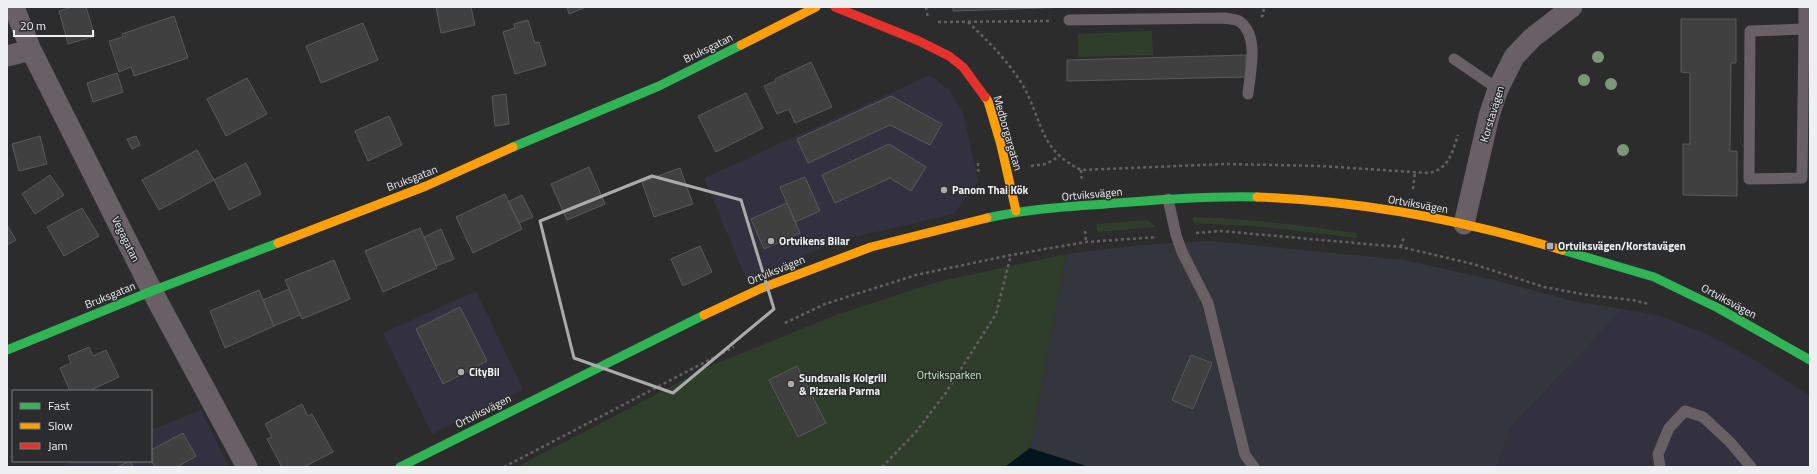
<svg xmlns="http://www.w3.org/2000/svg" width="1817" height="474" font-family="'Titillium Web',sans-serif">
	<rect width="100%" height="100%" fill="#2c2c2d"/>
	<path fill="#33303f" d="M 930,75 L 950,91 L 963,112 L 978,181 L 954,214 L 841,240 L 747,281 L 704,178 Z
		M 476,291 L 523,389 L 432,434 L 383,333 Z
		M 1623,309 L 1660,316 L 1702,332 L 1750,357 L 1810,396 L 1810,467 L 1496,467 L 1512,426 Z
		M 201,410 L 229,467 L 59,467 L 74,461 L 151,461 L 151,430 Z"/>
	<path fill="#33373d" d="M 1210,241 L 1404,260 L 1494,280 L 1573,301 L 1623,309 L 1512,426 L 1496,467 L 1089,467 L 1030,448 L 1066,254 L 1141,245 Z"/>
	<path fill="#2f3d2b" d="M 1152,31 L 1153,55 L 1078,57 L 1078,34 Z
		M 1194,217 C 1249,219 1302,225 1356,233 L 1357,238 L 1264,227 L 1194,223 L 1192,218 Z
		M 1147,220 L 1157,227 L 1097,232 L 1096,224 Z
		M 1066,254 L 1030,448 L 1005,467 L 517,467 L 710,366 L 836,315 L 937,282 Z"/>
	<path fill="#041520" d="M 1030,448 L 1089,467 L 1005,467 Z"/>
	<path fill="#414040" stroke="#5b5a5b" d="M 72,7 L 86,7 L 95,36 L 68,44 L 59,11 Z
		M 436,7 L 471,7 L 475,25 L 441,33 Z
		M 567,7 L 586,7 L 569,14 Z
		M 953,7 L 1072,7 L 953,11 Z
		M 174,16 L 188,58 L 134,76 L 131,67 L 119,72 L 109,41 L 123,37 L 122,34 Z
		M 1681,19 L 1736,19 L 1736,63 L 1731,63 L 1730,151 L 1737,151 L 1737,196 L 1683,195 L 1683,144 L 1690,144 L 1690,73 L 1681,72 Z
		M 528,20 L 535,43 L 539,42 L 546,65 L 515,74 L 503,32 L 515,28 L 514,24 Z
		M 363,23 L 378,60 L 321,83 L 306,46 Z
		M 1246,55 L 1246,77 L 1067,81 L 1067,60 Z
		M 811,62 L 832,107 L 795,123 L 789,109 L 777,114 L 764,86 L 776,81 L 775,79 Z
		M 117,73 L 123,92 L 93,102 L 87,83 Z
		M 247,78 L 267,114 L 226,136 L 207,99 Z
		M 746,93 L 763,128 L 716,152 L 698,116 Z
		M 506,94 L 509,124 L 495,126 L 492,96 Z
		M 891,96 L 942,124 L 930,145 L 890,125 L 808,163 L 797,139 Z
		M 389,116 L 402,145 L 368,161 L 355,131 Z
		M 40,136 L 47,164 L 19,171 L 12,144 Z
		M 136,136 L 140,145 L 132,149 L 127,139 Z
		M 889,144 L 926,167 L 911,191 L 890,178 L 835,203 L 822,175 Z
		M 197,150 L 214,180 L 159,210 L 142,180 Z
		M 246,163 L 261,194 L 229,210 L 214,180 Z
		M 589,167 L 605,204 L 567,220 L 551,184 Z
		M 680,168 L 693,204 L 654,217 L 642,182 Z
		M 50,175 L 64,195 L 35,214 L 22,194 Z
		M 805,177 L 820,211 L 795,222 L 780,187 Z
		M 505,194 L 522,229 L 473,253 L 456,217 Z
		M 522,195 L 533,217 L 519,223 L 508,202 Z
		M 787,203 L 800,233 L 764,249 L 751,219 Z
		M 82,208 L 99,236 L 64,256 L 47,227 Z
		M 7,225 L 16,240 L 7,245 Z
		M 420,228 L 437,268 L 383,292 L 365,251 Z
		M 441,229 L 454,259 L 436,266 L 424,237 Z
		M 700,246 L 712,272 L 683,286 L 671,259 Z
		M 334,260 L 350,299 L 302,319 L 285,280 Z
		M 289,289 L 300,315 L 274,326 L 263,300 Z
		M 259,290 L 274,326 L 225,348 L 210,311 Z
		M 460,307 L 487,361 L 443,384 L 416,329 Z
		M 89,347 L 93,356 L 106,350 L 119,377 L 93,389 L 94,391 L 70,391 L 60,368 L 71,363 L 68,356 Z
		M 1191,355 L 1212,363 L 1193,409 L 1172,400 Z
		M 797,366 L 826,423 L 798,437 L 769,380 Z
		M 302,404 L 308,416 L 312,414 L 333,452 L 304,467 L 282,467 L 267,439 L 272,437 L 265,424 Z
		M 183,433 L 196,456 L 177,467 L 155,467 L 151,460 L 151,450 Z
		M 130,461 L 133,467 L 117,467 Z"/>
	<g fill="none" stroke-linecap="round" stroke-linejoin="round">
		<path stroke="#656064" stroke-width="2.5" stroke-dasharray="3 3" stroke-linecap="butt" d="M 926,7 L 928,18
			M 1261,17 L 1263,15 L 1264,7
			M 938,22 L 1051,21
			M 968,22 C 988,41 1008,61 1022,84 C 1043,120 1038,149 1081,170 L 1226,164 L 1321,166 L 1428,173 C 1449,170 1452,152 1458,135
			M 978,163 L 978,170 L 981,174
			M 1031,166 L 1046,164 L 1060,156
			M 1081,170 L 1082,182
			M 1413,189 L 1415,172
			M 1085,231 L 1086,242
			M 1196,233 L 1220,231 L 1401,247 L 1473,264 L 1544,287 L 1588,295 L 1632,300 L 1649,304
			M 1401,247 L 1404,237
			M 785,323 L 825,304 L 916,275 L 1011,255 L 1086,242 L 1157,237
			M 504,467 L 734,347
			M 882,467 L 915,433 L 945,394 L 996,314 L 1011,255"/>
		<path stroke="#696065" stroke-width="11" d="M 1804,7 L 1804,29 L 1802,178 L 1749,179 L 1750,31 L 1804,29
			M 1069,20 L 1224,18 C 1229,19 1235,19 1239,21 C 1260,35 1250,72 1248,94
			M 1454,59 L 1498,89
			M 1168,199 L 1176,235 L 1182,252 L 1208,303 L 1245,455 L 1254,467
			M 1660,467 L 1658,454 L 1669,428 L 1685,411 L 1703,417 L 1730,442 L 1751,467"/>
		<path stroke="#696065" stroke-width="21" d="M 14,7 L 31,50 L 152,291 L 247,467
			M 7,56 L 31,50
			M 1464,224 L 1489,116 L 1498,89 L 1514,57 L 1532,38 L 1572,7"/>
		<path stroke="#30b455" stroke-width="9" d="M 513,147 L 659,86 L 741,45
			M 987,218 C 1026,209 1065,207 1105,204 C 1156,200 1206,196 1257,197
			M 1562,250 L 1654,277 L 1718,308 L 1810,360
			M 7,350 L 152,291 L 278,243
			M 400,467 L 704,315"/>
		<path stroke="#ff9f0a" stroke-width="9" d="M 741,45 L 816,7
			M 985,97 L 988,101 L 1001,145 L 1016,211
			M 1257,197 C 1360,201 1463,220 1562,250
			M 278,243 L 426,186 L 513,147
			M 704,315 L 762,288 L 871,247 L 987,218"/>
		<path stroke="#e5322d" stroke-width="9" d="M 835,7 L 919,41 L 949,56 L 963,67 L 985,97"/>
	</g>
	<g fill="#7d9878">
		<circle cx="1598" cy="57" r="6"/>
		<circle cx="1584" cy="80" r="6"/>
		<circle cx="1611" cy="84" r="6"/>
		<circle cx="1623" cy="150" r="6"/>
	</g>
	<path fill="none" stroke="#aaabac" stroke-width="3" stroke-linejoin="round" d="M 652,176 L 741,200 L 774,309 L 673,393 L 574,358 L 540,221 Z"/>
	<g fill="#aaabac" stroke="#2b2c2e" stroke-width="1.5">
		<circle cx="944" cy="190" r="4"/>
		<circle cx="771" cy="241" r="4"/>
		<rect x="1546" y="242" width="8" height="8" rx="2"/>
		<circle cx="461" cy="372" r="4"/>
		<circle cx="791" cy="384" r="4"/>
	</g>
	<g text-anchor="middle" dominant-baseline="central" stroke-width="3" stroke-linejoin="round" paint-order="stroke">
		<g font-size="11" fill="#eeeff1" stroke="#2b2c2e">
			<text transform="translate(708 48) rotate(-26)">Bruksgatan</text>
			<text transform="translate(1492 114) rotate(-73)">Korstavägen</text>
			<text transform="translate(1008 133) rotate(74)">Medborgargatan</text>
			<text transform="translate(412 178) rotate(-21)">Bruksgatan</text>
			<text transform="translate(1092 194) rotate(-5)">Ortviksvägen</text>
			<text transform="translate(1418 204) rotate(10)">Ortviksvägen</text>
			<text transform="translate(126 239) rotate(64)">Vegagatan</text>
			<text transform="translate(776 270) rotate(-22)">Ortviksvägen</text>
			<text transform="translate(110 295) rotate(-22)">Bruksgatan</text>
			<text transform="translate(1729 301) rotate(28)">Ortviksvägen</text>
			<text transform="translate(483 411) rotate(-27)">Ortviksvägen</text>
		</g>
		<g font-size="11" font-weight="bold" fill="#eeeff1" stroke="#2b2c2e" text-anchor="start">
			<text x="952" y="190">Panom Thai Kök</text>
			<text x="779" y="241">Ortvikens Bilar</text>
			<text x="1558" y="246">Ortviksvägen/Korstavägen</text>
			<text x="469" y="372">CityBil</text>
			<text x="799" y="378">Sundsvalls Kolgrill<tspan x="799" dy="13">&amp; Pizzeria Parma</tspan></text>
		</g>
		<g font-size="11" fill="#c0f1b6" stroke="#2b2c2e">
			<text x="949" y="375">Ortviksparken</text>
		</g>
	</g>
	<rect width="1817" height="474" fill="none" stroke="#eeeff1" stroke-width="16"/>
	<rect x="12" y="390" width="140" height="72" fill="#2b2c2e" stroke="#797a7c"/>
	<rect x="20" y="403" width="20" height="6" fill="#30b455" stroke="#797a7c"/>
	<text x="48" y="410" font-size="12" fill="#eeeff1">Fast</text>
	<rect x="20" y="423" width="20" height="6" fill="#ff9f0a" stroke="#797a7c"/>
	<text x="48" y="430" font-size="12" fill="#eeeff1">Slow</text>
	<rect x="20" y="443" width="20" height="6" fill="#e5322d" stroke="#797a7c"/>
	<text x="48" y="450" font-size="12" fill="#eeeff1">Jam</text>
	<path d="M14 30v6h79v-6" fill="none" stroke="#eeeff1" stroke-width="2"/>
	<text x="20" y="30" font-size="12" fill="#eeeff1" stroke="#2b2c2e" stroke-width="3" paint-order="stroke">20 m</text>
</svg>
